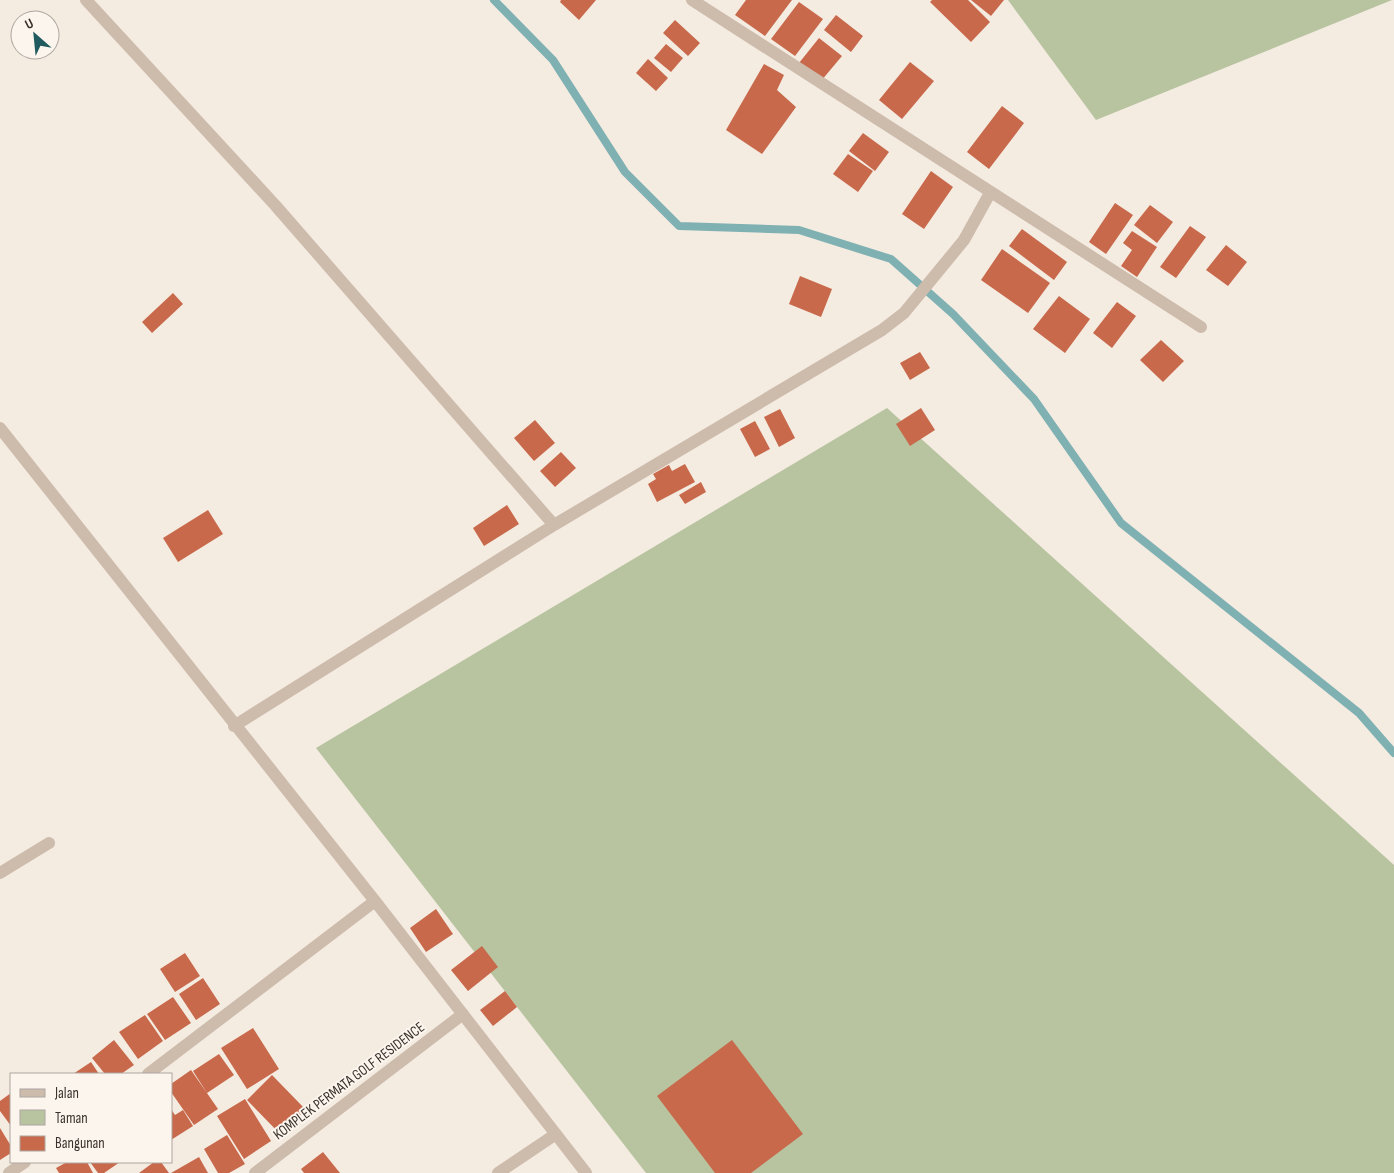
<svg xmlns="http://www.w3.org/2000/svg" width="1394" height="1173" font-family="'Sofia Sans Condensed',sans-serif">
	<rect width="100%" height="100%" fill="#f4ebe1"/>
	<path fill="#b8c4a0" d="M 1008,0 L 1392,0 L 1096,120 Z
		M 887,408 L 1394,865 L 1394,1173 L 646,1173 L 316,748 Z"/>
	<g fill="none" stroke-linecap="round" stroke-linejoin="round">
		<path stroke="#7fb0b2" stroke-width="8" d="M 494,0 L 553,60 L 625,172 L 679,226 L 799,230 L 891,259 L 953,314 L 1034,399 L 1121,523 L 1359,713 L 1394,753"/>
	</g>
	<path fill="#c8694b" d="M 561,0 L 596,0 L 579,20 L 560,2 Z
		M 746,0 L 792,0 L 765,36 L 735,15 Z
		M 932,0 L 968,0 L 990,22 L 971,42 L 930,2 Z
		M 971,0 L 1004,0 L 991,16 Z
		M 799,2 L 823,19 L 795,56 L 771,39 Z
		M 836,15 L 863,36 L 851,52 L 824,30 Z
		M 675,20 L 700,43 L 688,56 L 663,33 Z
		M 819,38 L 842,56 L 821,81 L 799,63 Z
		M 666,44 L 683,58 L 671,72 L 654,58 Z
		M 648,59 L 668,78 L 656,91 L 636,73 Z
		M 910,62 L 934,81 L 902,119 L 879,100 Z
		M 764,64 L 784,75 L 777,90 L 796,107 L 762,154 L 726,130 Z
		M 1002,106 L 1024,123 L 989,169 L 967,152 Z
		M 863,133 L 889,152 L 875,171 L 849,151 Z
		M 848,154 L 873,171 L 858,192 L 833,174 Z
		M 931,171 L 953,187 L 924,229 L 902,214 Z
		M 1115,203 L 1133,215 L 1106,254 L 1089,242 Z
		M 1150,205 L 1173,222 L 1157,243 L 1134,225 Z
		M 1190,226 L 1206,237 L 1176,278 L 1160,267 Z
		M 1022,229 L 1067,262 L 1054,280 L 1009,246 Z
		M 1132,231 L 1157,247 L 1137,277 L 1121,266 L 1132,250 L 1123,243 Z
		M 1226,245 L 1247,262 L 1228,286 L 1206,270 Z
		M 1002,249 L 1050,283 L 1028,313 L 981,280 Z
		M 800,276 L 832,289 L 821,317 L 789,304 Z
		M 173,293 L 183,304 L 152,333 L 142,322 Z
		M 1059,296 L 1090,319 L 1065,353 L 1033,329 Z
		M 1117,302 L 1136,316 L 1112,348 L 1093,333 Z
		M 1161,340 L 1184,361 L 1163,382 L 1140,360 Z
		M 920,352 L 930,368 L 910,380 L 900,363 Z
		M 921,408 L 935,430 L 910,446 L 896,424 Z
		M 780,409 L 795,438 L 779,447 L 764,417 Z
		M 535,420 L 555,443 L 534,461 L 514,438 Z
		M 755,421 L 770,449 L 755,457 L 740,429 Z
		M 561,452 L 576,468 L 555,487 L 540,471 Z
		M 685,464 L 695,482 L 657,502 L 648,484 L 656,479 L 653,474 L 669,465 L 672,471 Z
		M 701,482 L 706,492 L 685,504 L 679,495 Z
		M 507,505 L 519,524 L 484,546 L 473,528 Z
		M 208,510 L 223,534 L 178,562 L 163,538 Z
		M 436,909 L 453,934 L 426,952 L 410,928 Z
		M 482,946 L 498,967 L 468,991 L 451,970 Z
		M 185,953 L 200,976 L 175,992 L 160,969 Z
		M 203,978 L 220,1004 L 196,1020 L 179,994 Z
		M 505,991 L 517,1007 L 493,1026 L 480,1010 Z
		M 173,997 L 191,1023 L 165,1040 L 147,1014 Z
		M 145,1015 L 163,1041 L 138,1059 L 119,1032 Z
		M 253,1028 L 279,1069 L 247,1089 L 221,1048 Z
		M 114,1040 L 134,1065 L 121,1074 L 105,1074 L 92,1058 Z
		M 732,1040 L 803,1134 L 751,1173 L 715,1173 L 657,1096 Z
		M 219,1054 L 234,1075 L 207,1093 L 193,1071 Z
		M 91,1062 L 99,1074 L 73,1074 Z
		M 191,1070 L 218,1109 L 194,1125 L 171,1092 L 171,1084 Z
		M 272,1075 L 306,1110 L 281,1135 L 247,1100 Z
		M 11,1093 L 11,1126 L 0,1111 L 0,1101 Z
		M 245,1099 L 271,1141 L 244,1159 L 217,1116 Z
		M 171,1109 L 175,1115 L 183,1110 L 193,1126 L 171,1140 Z
		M 0,1128 L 11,1146 L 11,1153 L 0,1160 Z
		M 227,1135 L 245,1164 L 229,1173 L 218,1173 L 204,1149 Z
		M 323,1152 L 340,1173 L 304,1173 L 301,1169 Z
		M 199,1157 L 208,1173 L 171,1173 Z
		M 67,1162 L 87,1162 L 93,1173 L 59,1173 L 56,1168 Z
		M 90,1162 L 120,1162 L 104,1173 L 98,1173 Z
		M 154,1162 L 161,1162 L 169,1173 L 139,1173 Z"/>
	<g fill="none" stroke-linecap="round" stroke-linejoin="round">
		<path stroke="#cdbbac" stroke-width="12" d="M 86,0 L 275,205 L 554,525
			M 692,0 L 1201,327
			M 0,428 L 375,901 L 586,1173
			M 234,726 L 554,525 L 882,330 L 904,313 L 964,240 L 990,193
			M 0,873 L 49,843
			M 148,1074 L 375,901
			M 9,1173 L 25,1162
			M 255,1173 L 463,1014
			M 498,1173 L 556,1134"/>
	</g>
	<g text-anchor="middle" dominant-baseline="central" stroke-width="4" stroke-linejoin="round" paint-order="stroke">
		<g font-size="15" fill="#3b302b" stroke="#fbf5ee">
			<text transform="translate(349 1081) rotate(-37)">KOMPLEK PERMATA GOLF RESIDENCE</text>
		</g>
	</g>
	<rect x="10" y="1073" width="162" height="90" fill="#fbf5ee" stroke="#aea6a0"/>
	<rect x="20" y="1089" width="25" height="8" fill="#cdbbac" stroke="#aea6a0"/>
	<text x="55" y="1098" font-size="15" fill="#3b302b">Jalan</text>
	<rect x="20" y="1110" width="25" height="15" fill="#b8c4a0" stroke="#aea6a0"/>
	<text x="55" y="1123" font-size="15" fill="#3b302b">Taman</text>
	<rect x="20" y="1136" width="25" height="15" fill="#c8694b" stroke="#aea6a0"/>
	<text x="55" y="1148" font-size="15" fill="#3b302b">Bangunan</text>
	<g transform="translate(35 35) rotate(333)"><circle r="24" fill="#fbf5ee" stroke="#aea6a0"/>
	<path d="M0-4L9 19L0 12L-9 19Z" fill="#1f5a5e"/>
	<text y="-8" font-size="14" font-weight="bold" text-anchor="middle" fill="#3b302b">U</text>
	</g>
</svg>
